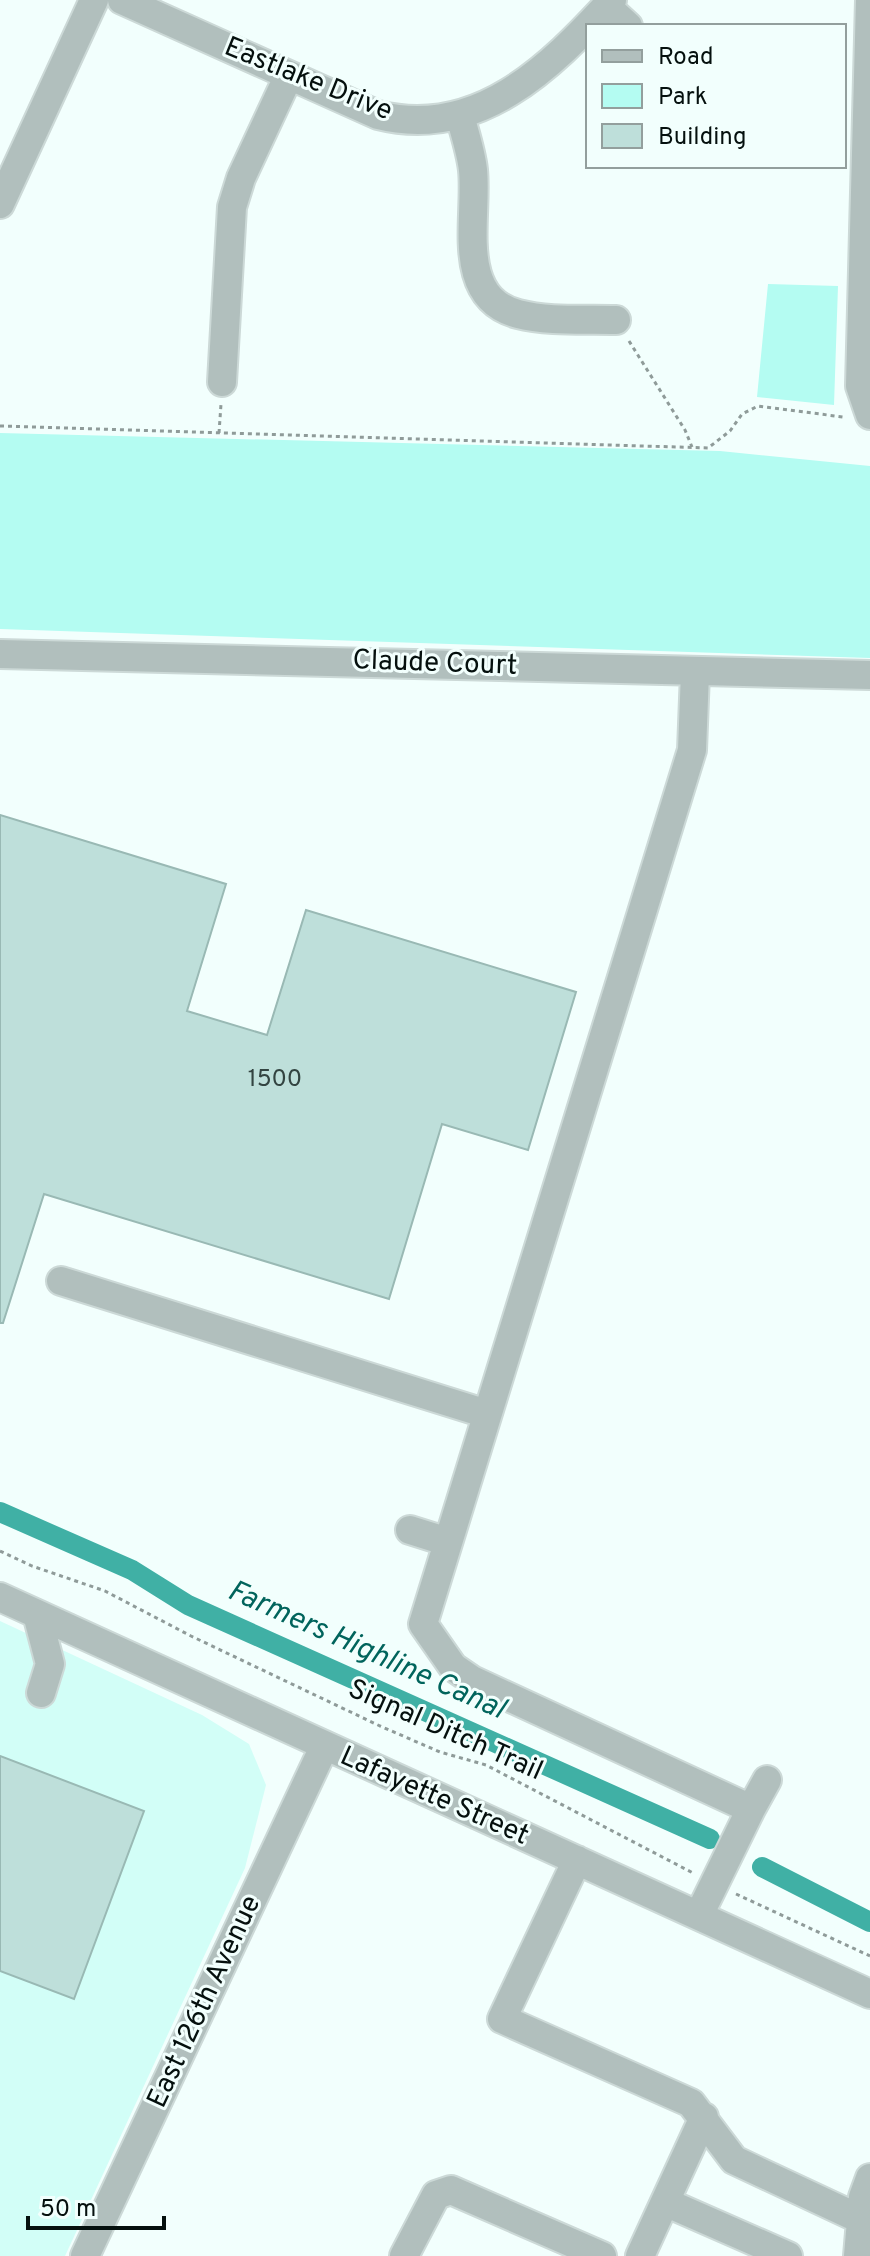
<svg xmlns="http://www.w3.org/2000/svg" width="870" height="2256" font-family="Overpass,sans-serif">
	<rect width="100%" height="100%" fill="#f2fffd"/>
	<path fill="#d2fef7" d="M 0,1621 L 202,1715 L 249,1744 L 266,1785 L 245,1868 L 65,2256 L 0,2256 Z"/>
	<path fill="#b4fcf2" d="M 768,284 L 838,286 L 834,405 L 757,397 Z
		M 0,433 L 720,451 L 870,466 L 870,658 L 0,629 Z"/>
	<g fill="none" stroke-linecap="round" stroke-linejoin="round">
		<path stroke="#40b0a5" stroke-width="20" d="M 0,1512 L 132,1570 L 188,1605 L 710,1839
			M 762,1867 L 870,1922"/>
	</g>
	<path fill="#bedfda" stroke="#99b9b4" stroke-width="2" d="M 0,815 L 226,884 L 187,1011 L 267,1035 L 306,910 L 576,992 L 528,1150 L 442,1124 L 389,1299 L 44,1194 L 3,1323 L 0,1323 Z
		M 0,1756 L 144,1811 L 74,1999 L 0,1971 Z"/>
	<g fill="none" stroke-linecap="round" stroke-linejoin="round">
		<g stroke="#ccd9d7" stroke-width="32">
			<path id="minor" d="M 122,0 L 378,115 C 477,140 550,68 612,0
				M 870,0 L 860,386 L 870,415
				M 606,6 L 628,26
				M 460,116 C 465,134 471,152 473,170 C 478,218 454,297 518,314 C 549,322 584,319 616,320
				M 0,204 L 94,0
				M 222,382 L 232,207 L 241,178 L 289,75
				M 0,654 L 870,675
				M 695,673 L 692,750 L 423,1624 L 453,1667 L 472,1680 L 751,1809 L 699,1915
				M 61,1281 L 487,1414
				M 410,1530 L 448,1542
				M 0,1597 L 870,1994
				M 37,1614 L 50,1664 L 41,1693
				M 751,1809 L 767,1780
				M 577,1860 L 502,2019 L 691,2103 L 734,2160 L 860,2219
				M 665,2202 L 788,2256
				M 85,2256 L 324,1747
				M 404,2256 L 436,2195 L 451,2190 L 602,2256
				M 640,2256 L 704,2117
				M 858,2256 L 863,2197 L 870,2178"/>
		</g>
		<path stroke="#8f9b99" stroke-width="3" stroke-dasharray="4 4" stroke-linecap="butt" d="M 629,341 L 685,430 L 692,447
			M 0,426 L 708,448 L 730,431 L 742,414 L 758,406 L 843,417
			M 219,433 L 221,404
			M 0,1551 L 32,1566 L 105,1591 L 191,1636 L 380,1726 L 440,1752 L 486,1765 L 693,1873
			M 736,1894 L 870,1956"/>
		<use href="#minor" stroke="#b1bfbd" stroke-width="28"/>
	</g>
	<g text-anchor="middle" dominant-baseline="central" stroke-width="6" stroke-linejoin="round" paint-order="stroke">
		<g font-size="24" fill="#334441">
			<text x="275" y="1080">1500</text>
		</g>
		<g font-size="28" fill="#05100e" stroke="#f2fffd">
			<text transform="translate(308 80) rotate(22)">Eastlake Drive</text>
			<text transform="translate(435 664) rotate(2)">Claude Court</text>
			<text transform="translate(445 1731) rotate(24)">Signal Ditch Trail</text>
			<text transform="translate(434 1797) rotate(24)">Lafayette Street</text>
			<text transform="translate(205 2002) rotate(-65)">East 126th Avenue</text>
		</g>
		<g font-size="30" font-style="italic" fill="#01645c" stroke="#f2fffd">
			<text transform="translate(366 1651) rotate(24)">Farmers Highline Canal</text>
		</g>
	</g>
	<rect x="586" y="24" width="260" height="144" fill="#f2fffd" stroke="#939f9d" stroke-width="2"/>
	<rect x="602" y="50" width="40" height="12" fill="#b1bfbd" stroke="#939f9d" stroke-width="2"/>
	<text x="658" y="64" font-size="24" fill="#05100e">Road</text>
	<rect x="602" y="84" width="40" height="24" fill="#b4fcf2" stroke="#939f9d" stroke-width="2"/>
	<text x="658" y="104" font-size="24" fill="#05100e">Park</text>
	<rect x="602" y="124" width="40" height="24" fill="#bedfda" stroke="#939f9d" stroke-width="2"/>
	<text x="658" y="144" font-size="24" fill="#05100e">Building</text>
	<path d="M28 2216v12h136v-12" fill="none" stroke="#05100e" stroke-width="4"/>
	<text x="40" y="2216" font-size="24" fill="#05100e" stroke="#f2fffd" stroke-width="6" paint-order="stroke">50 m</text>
</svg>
